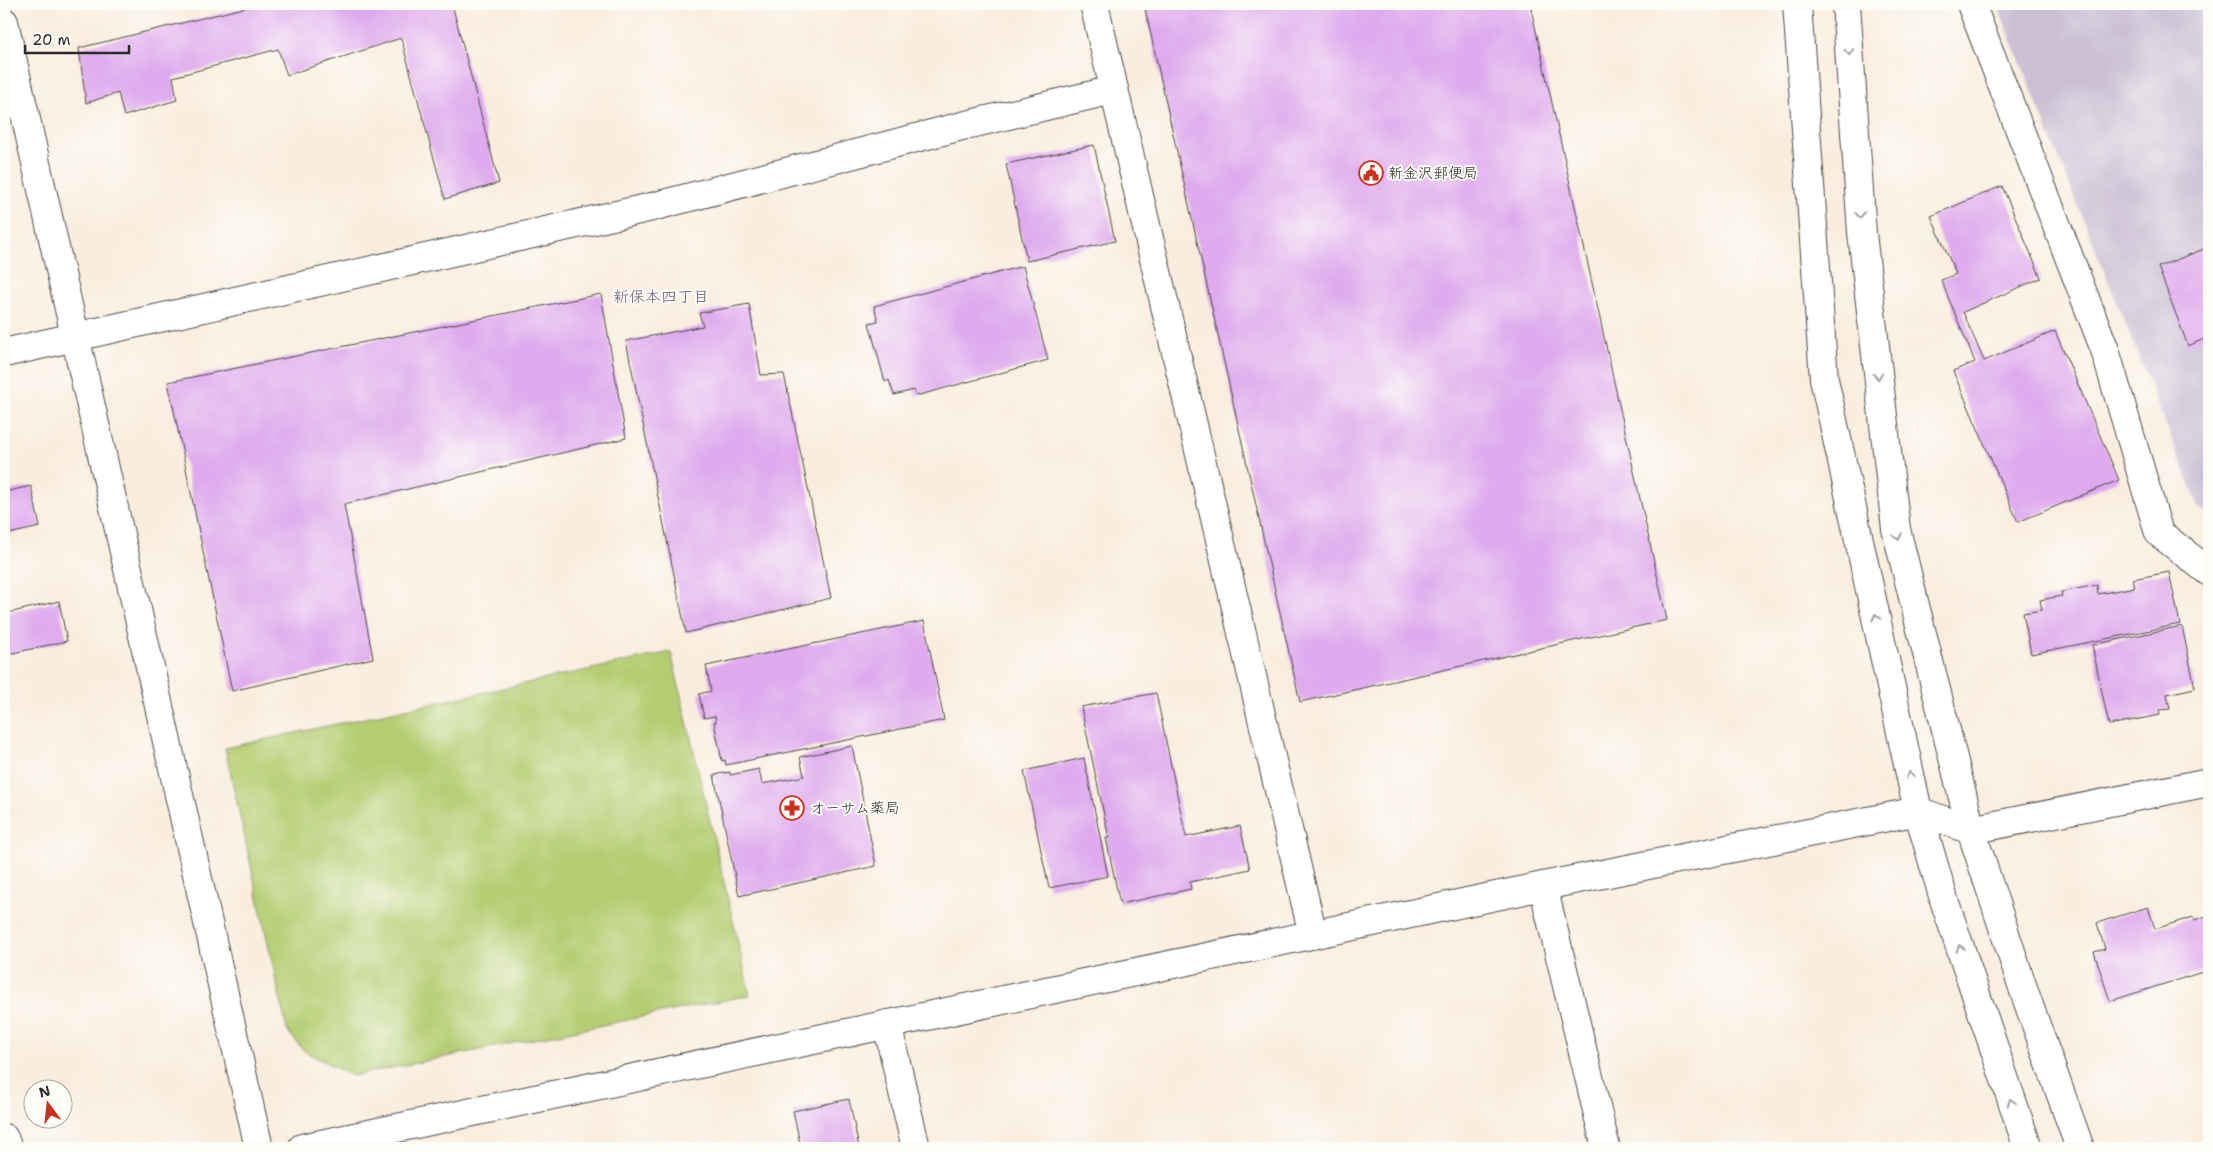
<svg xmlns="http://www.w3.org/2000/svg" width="2213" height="1152" font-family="'Shantell Sans','Klee One',sans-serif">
	<rect width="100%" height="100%" fill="#fdfcf7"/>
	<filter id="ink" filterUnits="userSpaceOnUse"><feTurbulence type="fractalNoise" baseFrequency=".02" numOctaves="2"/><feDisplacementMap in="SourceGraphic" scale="10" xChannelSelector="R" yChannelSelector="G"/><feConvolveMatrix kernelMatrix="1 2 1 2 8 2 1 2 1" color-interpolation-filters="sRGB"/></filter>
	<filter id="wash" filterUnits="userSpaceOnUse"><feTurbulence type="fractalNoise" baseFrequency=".0096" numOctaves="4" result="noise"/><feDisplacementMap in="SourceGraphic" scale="20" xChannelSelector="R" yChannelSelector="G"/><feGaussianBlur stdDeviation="1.12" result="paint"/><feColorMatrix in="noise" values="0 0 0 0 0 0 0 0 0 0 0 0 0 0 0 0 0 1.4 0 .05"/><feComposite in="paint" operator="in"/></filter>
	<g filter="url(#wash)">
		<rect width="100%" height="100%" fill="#f9edde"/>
		<path fill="#cbbfd5" d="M 1997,4 L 2209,4 L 2209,514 L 2199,507 Z"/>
		<path fill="#b5cd72" stroke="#707c4e" d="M 671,652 L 750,995 L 352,1076 L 304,1051 L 287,1030 L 225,748 Z"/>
		<g id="blocks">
			<path fill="#dfaaee" d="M 260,4 L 389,4 L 390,7 L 402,4 L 452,4 L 499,183 L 445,199 L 401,38 L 287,75 L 278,49 L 173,77 L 177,100 L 124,116 L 118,93 L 86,103 L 79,48 Z
				M 1144,4 L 1530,4 L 1667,620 L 1300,702 Z
				M 1094,145 L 1115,241 L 1027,261 L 1006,164 Z
				M 2002,186 L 2041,278 L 1963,312 L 1984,361 L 2055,331 L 2119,480 L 2018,522 L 1953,371 L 1975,362 L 1941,280 L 1956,274 L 1931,216 Z
				M 2209,247 L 2209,337 L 2188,346 L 2158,267 Z
				M 1023,266 L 1048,360 L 916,396 L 914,390 L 894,395 L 889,380 L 885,382 L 869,323 L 878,321 L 874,306 Z
				M 601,294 L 626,438 L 344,504 L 373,658 L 232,691 L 168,382 Z
				M 749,304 L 761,375 L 784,374 L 831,598 L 686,633 L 626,341 L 703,326 L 699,313 Z
				M 31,486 L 40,527 L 4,535 L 4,492 Z
				M 2169,572 L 2180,624 L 2031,654 L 2023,613 L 2042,610 L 2040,600 L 2062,596 L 2061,592 L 2097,585 L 2098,594 L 2135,587 L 2133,579 Z
				M 59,601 L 67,641 L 4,655 L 4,614 Z
				M 924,621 L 944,720 L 726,765 L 725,760 L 722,761 L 714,722 L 716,722 L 715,716 L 704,718 L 699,694 L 711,691 L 706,666 Z
				M 2182,626 L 2195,688 L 2167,694 L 2170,709 L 2159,710 L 2160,715 L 2109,725 L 2092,645 Z
				M 1156,693 L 1186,837 L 1240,826 L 1250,869 L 1190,882 L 1191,889 L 1120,904 L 1106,838 L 1109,838 L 1081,707 Z
				M 852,746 L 876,866 L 739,896 L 714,775 L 730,772 L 730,775 L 759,769 L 762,784 L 794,778 L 804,776 L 800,757 Z
				M 1084,758 L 1108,876 L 1049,888 L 1024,771 Z
				M 2148,907 L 2155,929 L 2193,917 L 2195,920 L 2209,915 L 2209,970 L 2110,1001 L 2094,952 L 2105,949 L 2097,923 Z
				M 849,1099 L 859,1148 L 801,1148 L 793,1111 Z"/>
		</g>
	</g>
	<g filter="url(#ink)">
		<use href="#blocks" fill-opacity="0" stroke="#4a4846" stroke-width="1"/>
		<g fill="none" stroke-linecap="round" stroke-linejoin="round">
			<g stroke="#4a4846" stroke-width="30">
				<path id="minor" d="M 1971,4 L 2105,350 L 2159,533 L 2209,572
					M 4,353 L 652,207 L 958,127 L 1113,90
					M 1543,886 L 1606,1148
					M 887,1024 L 916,1148
					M 4,1138 L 8,1148"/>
			</g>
			<g stroke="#4a4846" stroke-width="30">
				<path id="tertiary" d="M 1094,4 L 1313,935
					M 1797,4 L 1824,379 L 1918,811 L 1945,903 L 2028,1148
					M 1846,4 L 1862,233 L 1896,529 L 1971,830 L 2025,994 L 2080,1148
					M 4,22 L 259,1148
					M 302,1148 L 1543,886 L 1918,811 L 1971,830 L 2209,782"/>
			</g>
			<use href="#minor" stroke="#fff" stroke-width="28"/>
			<use href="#tertiary" stroke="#fff" stroke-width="28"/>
		</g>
		<defs><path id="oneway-chevron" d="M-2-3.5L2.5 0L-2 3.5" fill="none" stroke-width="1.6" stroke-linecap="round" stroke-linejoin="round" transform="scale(1.25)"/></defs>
		<g stroke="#a0a0a0">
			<use href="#oneway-chevron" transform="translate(1849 52) rotate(86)"/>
			<use href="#oneway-chevron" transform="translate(1860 215) rotate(86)"/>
			<use href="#oneway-chevron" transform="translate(1878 376) rotate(84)"/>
			<use href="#oneway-chevron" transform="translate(1898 537) rotate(76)"/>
			<use href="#oneway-chevron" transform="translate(1876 617) rotate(-102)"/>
			<use href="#oneway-chevron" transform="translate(1910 775) rotate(-102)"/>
			<use href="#oneway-chevron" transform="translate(1960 948) rotate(-108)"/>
			<use href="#oneway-chevron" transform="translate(2011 1102) rotate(-108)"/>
		</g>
	</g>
	<defs>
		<g id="civic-ring" transform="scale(1.25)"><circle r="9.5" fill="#fdfcf7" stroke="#c8321e" stroke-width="1.5"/><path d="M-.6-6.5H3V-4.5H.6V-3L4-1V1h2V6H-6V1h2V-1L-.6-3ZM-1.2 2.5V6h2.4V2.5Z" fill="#c8321e"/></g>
		<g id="pharmacy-ring" transform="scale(1.25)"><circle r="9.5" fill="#fdfcf7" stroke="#c8321e" stroke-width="1.5"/><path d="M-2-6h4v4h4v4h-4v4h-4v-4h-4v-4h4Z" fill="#c8321e"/></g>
	</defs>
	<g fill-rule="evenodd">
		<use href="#civic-ring" x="1371" y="173"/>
		<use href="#pharmacy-ring" x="792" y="808"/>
	</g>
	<g text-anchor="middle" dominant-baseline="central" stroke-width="4" stroke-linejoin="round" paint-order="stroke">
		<g font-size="15" fill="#2b2b2b" stroke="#fdfcf7" text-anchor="start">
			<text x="1388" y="173">新金沢郵便局</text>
			<text x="810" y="808">オーサム薬局</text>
		</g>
		<g font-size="16" fill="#6a576f" stroke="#fdfcf7">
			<text x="661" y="296">新保本四丁目</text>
		</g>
	</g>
	<rect width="2213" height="1152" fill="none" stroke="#fdfcf7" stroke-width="20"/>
	<g transform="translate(48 1104) rotate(345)"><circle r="24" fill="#fdfcf7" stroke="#a9a8a5"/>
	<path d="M0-4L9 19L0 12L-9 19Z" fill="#c8321e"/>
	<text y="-8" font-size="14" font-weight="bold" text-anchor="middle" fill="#2b2b2b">N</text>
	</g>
	<path d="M25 45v8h104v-8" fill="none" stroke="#2b2b2b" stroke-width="2.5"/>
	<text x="32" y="45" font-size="15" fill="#2b2b2b" stroke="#fdfcf7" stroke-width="4" paint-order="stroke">20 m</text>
</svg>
